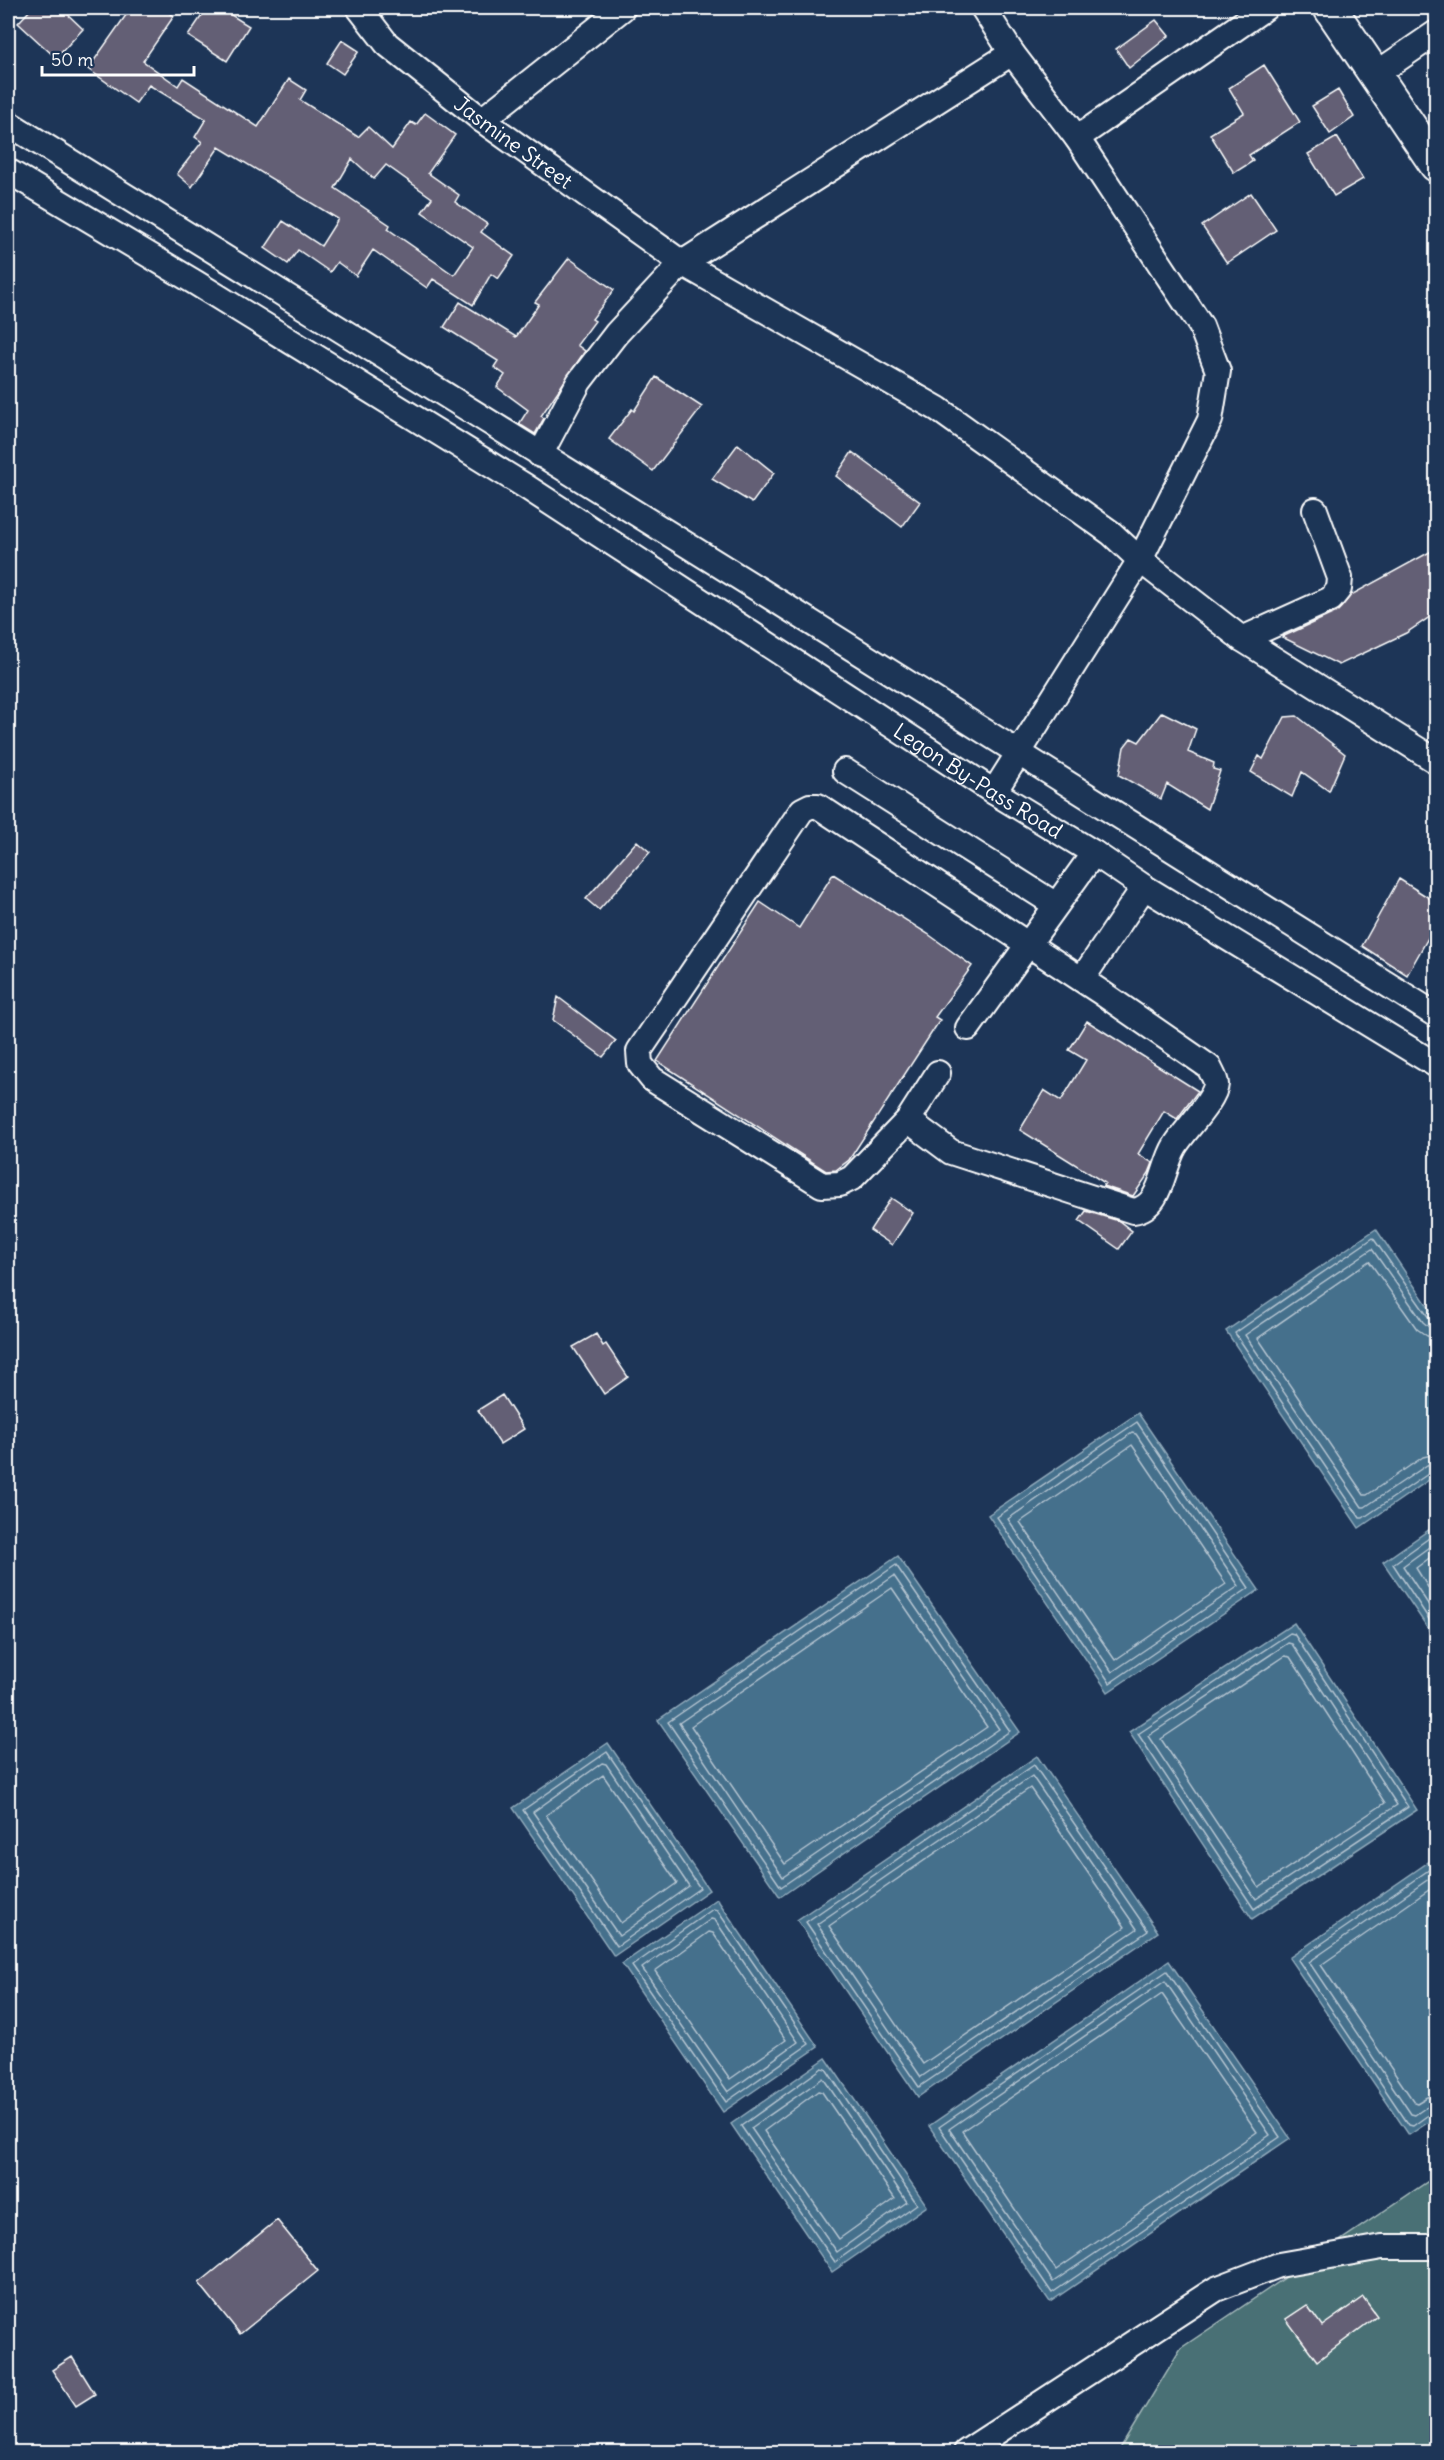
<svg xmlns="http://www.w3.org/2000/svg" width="1444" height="2460" font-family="Delius,sans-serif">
	<rect width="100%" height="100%" fill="#1d3557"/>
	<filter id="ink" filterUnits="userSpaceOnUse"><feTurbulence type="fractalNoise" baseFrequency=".0167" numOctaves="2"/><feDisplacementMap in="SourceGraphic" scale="12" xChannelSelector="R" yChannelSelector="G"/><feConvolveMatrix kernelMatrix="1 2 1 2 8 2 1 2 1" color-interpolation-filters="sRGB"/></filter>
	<g filter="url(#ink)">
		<path fill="#487074" stroke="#a4b8ba" stroke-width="1.5" d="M 1436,2176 L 1436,2452 L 1118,2452 L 1181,2348 Z"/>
		<path fill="#456f8c" stroke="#8fa9ba" stroke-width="1.5" d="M 1376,1229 L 1436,1318 L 1436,1475 L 1359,1528 L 1226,1331 Z
			M 1138,1413 L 1259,1590 L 1108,1692 L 988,1515 Z
			M 1436,1525 L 1436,1640 L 1383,1562 Z
			M 898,1556 L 1020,1732 L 780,1897 L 658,1720 Z
			M 1294,1623 L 1417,1810 L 1252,1919 L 1129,1732 Z
			M 608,1743 L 709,1890 L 614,1956 L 513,1808 Z
			M 1037,1756 L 1158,1932 L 918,2097 L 797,1920 Z
			M 1436,1857 L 1436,2117 L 1409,2135 L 1289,1958 Z
			M 717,1899 L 818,2047 L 723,2112 L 622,1964 Z
			M 1169,1961 L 1290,2138 L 1050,2302 L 929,2126 Z
			M 826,2058 L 927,2206 L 832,2272 L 731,2124 Z"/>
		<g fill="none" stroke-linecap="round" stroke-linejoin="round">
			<path stroke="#b5c5d1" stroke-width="1.5" d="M 1436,1320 L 1429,1318 L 1373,1238 L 1235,1333 L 1360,1518 L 1363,1518 L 1431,1472 L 1436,1471
				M 1436,1328 L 1429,1327 L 1423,1322 L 1372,1249 L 1245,1335 L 1362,1507 L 1365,1507 L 1427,1465 L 1436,1463
				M 1436,1337 L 1427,1336 L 1417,1329 L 1369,1261 L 1258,1338 L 1364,1495 L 1367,1495 L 1423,1457 L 1436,1454
				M 1137,1422 L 1249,1588 L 1110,1683 L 997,1517 Z
				M 1132,1433 L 1136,1434 L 1239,1586 L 1112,1672 L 1008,1519 Z
				M 1132,1445 L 1226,1584 L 1115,1660 L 1020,1522 Z
				M 1436,1533 L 1393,1564 L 1436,1630
				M 1436,1542 L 1403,1566 L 1436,1616
				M 1436,1553 L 1416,1568 L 1436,1600
				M 896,1565 L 1010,1731 L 781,1887 L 668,1722 Z
				M 894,1576 L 999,1729 L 783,1877 L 679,1723 Z
				M 892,1588 L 987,1727 L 785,1864 L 691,1726 Z
				M 1290,1633 L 1294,1634 L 1408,1807 L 1254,1909 L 1138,1734 Z
				M 1288,1643 L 1292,1644 L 1397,1805 L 1256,1899 L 1148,1736 Z
				M 1285,1656 L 1290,1657 L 1385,1803 L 1259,1887 L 1161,1739 Z
				M 607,1752 L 700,1888 L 617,1946 L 523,1810 Z
				M 602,1763 L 606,1764 L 689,1886 L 619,1936 L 533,1812 Z
				M 1034,1765 L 1148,1931 L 919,2087 L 806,1922 Z
				M 603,1775 L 677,1883 L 621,1923 L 546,1815 Z
				M 1032,1776 L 1137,1929 L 921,2077 L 817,1924 Z
				M 1030,1788 L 1125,1927 L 923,2064 L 829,1926 Z
				M 1436,1865 L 1298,1960 L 1409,2125 L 1413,2126 L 1431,2113 L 1436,2112
				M 1436,1874 L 1309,1962 L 1411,2114 L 1415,2115 L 1428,2106 L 1436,2105
				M 1436,1885 L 1321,1965 L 1414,2102 L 1417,2103 L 1427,2097 L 1436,2096
				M 713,1909 L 717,1910 L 809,2044 L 726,2102 L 632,1966 Z
				M 711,1919 L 715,1920 L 798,2042 L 728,2092 L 642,1968 Z
				M 709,1932 L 713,1933 L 786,2040 L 730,2079 L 655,1971 Z
				M 1167,1971 L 1280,2137 L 1052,2293 L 939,2127 Z
				M 1165,1981 L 1270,2135 L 1053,2282 L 949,2129 Z
				M 1162,1994 L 1257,2132 L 1056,2270 L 962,2131 Z
				M 822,2068 L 826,2069 L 917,2204 L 835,2262 L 741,2126 Z
				M 823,2078 L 907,2202 L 837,2252 L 751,2128 Z
				M 818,2091 L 822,2092 L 895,2199 L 839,2239 L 764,2131 Z"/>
		</g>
		<path fill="#645f74" stroke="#fff" stroke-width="1.5" fill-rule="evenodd" d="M 32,8 L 61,8 L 83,29 L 56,58 L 18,23 Z
			M 131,8 L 162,8 L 174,16 L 143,61 L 178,86 L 183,78 L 258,127 L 289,79 L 306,90 L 300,100 L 358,137 L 368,127 L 392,149 L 411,122 L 416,125 L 425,113 L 455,135 L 428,173 L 459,195 L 455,202 L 487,224 L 481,232 L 514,256 L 498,279 L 491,274 L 473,305 L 433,279 L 427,288 L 373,250 L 356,276 L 337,262 L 330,272 L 298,250 L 288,264 L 265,248 L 283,221 L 321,246 L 338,219 L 219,147 L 192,187 L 177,174 L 202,142 L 195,137 L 206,119 L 149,85 L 136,103 L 88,69 ZM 352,159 L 374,179 L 386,165 L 432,198 L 422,212 L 473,247 L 454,275 L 388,229 L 390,225 L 335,188 Z
			M 207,8 L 220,8 L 249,26 L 227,61 L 188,36 Z
			M 1156,20 L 1169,36 L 1129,68 L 1116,49 Z
			M 342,40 L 359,51 L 343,74 L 327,63 Z
			M 1264,65 L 1300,122 L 1249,155 L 1253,161 L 1234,173 L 1210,134 L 1244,113 L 1229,88 Z
			M 1338,90 L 1354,117 L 1330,134 L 1312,106 Z
			M 1337,137 L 1363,179 L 1334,196 L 1308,154 Z
			M 1251,193 L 1276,230 L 1227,263 L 1202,226 Z
			M 569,258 L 614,290 L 592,319 L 595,321 L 577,345 L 585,351 L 541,416 L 544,418 L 535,434 L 519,424 L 528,410 L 497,387 L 505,375 L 494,367 L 498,361 L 444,327 L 460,302 L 516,337 L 539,304 L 535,302 Z
			M 656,377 L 702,407 L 653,471 L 609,439 L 632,409 L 634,411 Z
			M 738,444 L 774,473 L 752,503 L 712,479 Z
			M 852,452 L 920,502 L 902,527 L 836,476 Z
			M 1437,548 L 1437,612 L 1406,633 L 1339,665 L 1282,637 L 1337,612 L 1351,595 Z
			M 1162,712 L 1196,729 L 1188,752 L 1214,763 L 1213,769 L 1220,771 L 1207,809 L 1167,784 L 1161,799 L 1119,775 L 1124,747 L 1131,738 L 1139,742 Z
			M 1297,716 L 1345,754 L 1329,791 L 1302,772 L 1292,797 L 1251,772 L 1259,756 L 1263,759 L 1285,717 Z
			M 637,841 L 650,852 L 599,910 L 586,899 Z
			M 833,874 L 928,934 L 972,966 L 935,1017 L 940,1020 L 849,1160 L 836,1170 L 826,1171 L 657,1061 L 760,902 L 799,928 Z
			M 1399,879 L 1437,903 L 1437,922 L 1407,975 L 1362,946 Z
			M 558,997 L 616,1041 L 603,1057 L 553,1020 Z
			M 1087,1021 L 1198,1091 L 1177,1119 L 1164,1111 L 1138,1154 L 1153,1163 L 1149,1173 L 1133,1196 L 1103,1186 L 1105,1183 L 1020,1130 L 1044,1090 L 1061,1101 L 1086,1060 L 1069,1050 Z
			M 891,1198 L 913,1213 L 892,1245 L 870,1230 Z
			M 1086,1211 L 1119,1221 L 1132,1231 L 1119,1249 L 1079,1221 Z
			M 596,1334 L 603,1346 L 606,1344 L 628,1377 L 604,1394 L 573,1347 Z
			M 502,1395 L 524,1429 L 500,1444 L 478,1410 Z
			M 277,2220 L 318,2271 L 240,2334 L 199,2283 Z
			M 1363,2297 L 1377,2316 L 1317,2361 L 1286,2319 L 1307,2305 L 1322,2326 Z
			M 72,2357 L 95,2394 L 76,2406 L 52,2370 Z"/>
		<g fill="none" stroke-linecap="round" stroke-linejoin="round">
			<g stroke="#fff" stroke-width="28">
				<g id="minor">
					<path id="s1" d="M 359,8 L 387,44 L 482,120 L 682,263 L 938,409 L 1111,533 L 1140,560 L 1242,639 L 1436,761"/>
					<path d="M 983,8 L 1012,53 L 1077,138 L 1201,326 L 1218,371 L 1210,420 L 1140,560 L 994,792"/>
					<path d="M 1376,74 L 1436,33"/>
					<path d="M 482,120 L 623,8"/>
					<path d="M 8,123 L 758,589 L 1436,1015"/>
					<path d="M 1077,138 L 1265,8"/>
					<path id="s2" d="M 8,171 L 196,283 L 525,486 L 994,792 L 1094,853 L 1144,887 L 1436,1065"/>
					<path d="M 540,455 L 579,382 L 616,334 L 682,263 L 1012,53"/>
					<path d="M 1242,639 L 1331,599 L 1339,589 L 1340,578 L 1315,510"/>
					<path d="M 845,771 L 1056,905"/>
					<path d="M 1082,979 L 1144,887"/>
					<path d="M 968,1028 L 1094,853"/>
					<path d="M 908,1120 L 951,1152 L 1133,1211 C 1162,1208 1162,1167 1175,1146 C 1184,1131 1215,1100 1216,1084 C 1216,1079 1211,1072 1209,1067 L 1099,991 L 818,806 L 810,806 L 802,810 L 639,1051 L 640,1064 L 652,1079 L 822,1185 L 840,1184 L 852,1178 L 908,1120 L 938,1073"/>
					<path d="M 966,2452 L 1216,2289 L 1279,2265 L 1382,2247 L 1436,2247"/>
				</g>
			</g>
			<g stroke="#fff" stroke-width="36">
				<path id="major" d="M 1330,8 L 1436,165"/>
			</g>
			<use href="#minor" stroke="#1d3557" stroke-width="24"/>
			<use href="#major" stroke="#1d3557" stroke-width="32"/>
		</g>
	</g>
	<g text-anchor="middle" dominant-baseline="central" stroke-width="4.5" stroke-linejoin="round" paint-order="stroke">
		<g font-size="21" fill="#fff" stroke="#1d3557">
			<text stroke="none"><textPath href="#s1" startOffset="206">Jasmine Street</textPath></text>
			<text stroke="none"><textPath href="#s2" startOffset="1146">Legon By-Pass Road</textPath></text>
		</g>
	</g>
	<rect width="1444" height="2460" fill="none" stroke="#1d3557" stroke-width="30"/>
	<rect x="15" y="15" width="1414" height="2430" fill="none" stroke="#fff" stroke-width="2" filter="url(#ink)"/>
	<path d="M42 66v9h152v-9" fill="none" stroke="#ffffff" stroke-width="3"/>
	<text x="51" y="66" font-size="18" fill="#ffffff" stroke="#1d3557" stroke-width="4.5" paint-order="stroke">50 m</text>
</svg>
